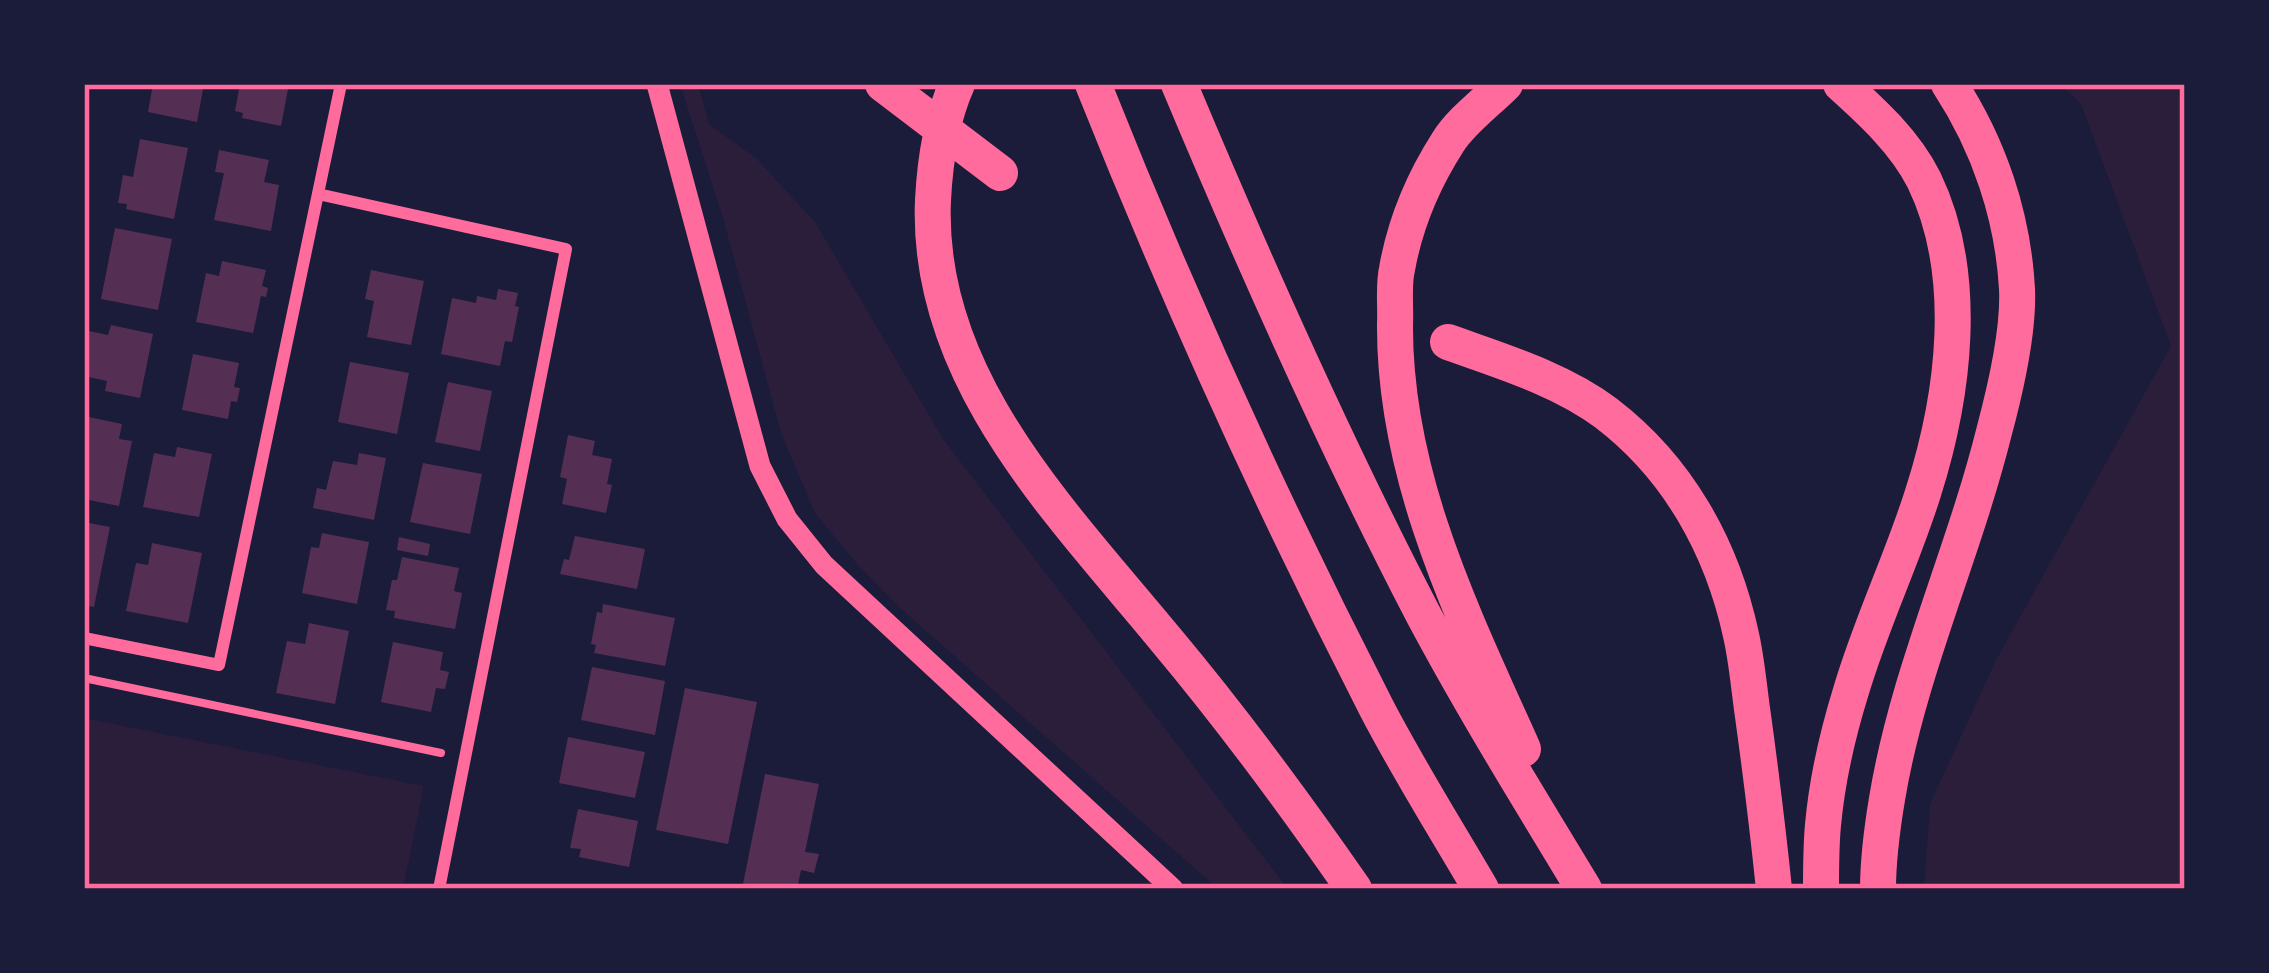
<svg xmlns="http://www.w3.org/2000/svg" width="2269" height="973" font-family="Karla,sans-serif">
	<rect width="100%" height="100%" fill="#1b1b3a"/>
	<path fill="#2a1e3b" d="M 680,84 L 698,84 L 709,124 L 757,159 L 815,222 L 943,439 L 1288,889 L 1218,889 L 899,607 L 857,564 L 815,513 L 781,433 L 723,218 Z
		M 2060,84 L 2185,84 L 2185,889 L 1924,889 L 1930,804 L 1996,660 L 2171,346 L 2081,104 Z
		M 84,718 L 424,786 L 403,889 L 84,889 Z"/>
	<path fill="#542f53" d="M 153,84 L 204,84 L 197,122 L 148,112 Z
		M 240,84 L 289,84 L 281,126 L 242,118 L 243,113 L 235,111 Z
		M 140,139 L 188,148 L 174,219 L 126,209 L 127,204 L 118,203 L 123,175 L 133,177 Z
		M 219,150 L 269,160 L 264,182 L 279,185 L 271,231 L 214,220 L 224,173 L 215,172 Z
		M 115,228 L 172,239 L 158,310 L 101,299 Z
		M 222,261 L 266,270 L 262,286 L 268,288 L 266,297 L 261,296 L 253,333 L 196,322 L 206,273 L 219,276 Z
		M 371,270 L 424,281 L 411,345 L 367,337 L 374,301 L 365,299 Z
		M 498,289 L 518,293 L 515,306 L 519,307 L 512,342 L 505,341 L 500,366 L 441,354 L 452,298 L 476,303 L 477,296 L 496,300 Z
		M 111,325 L 153,334 L 140,398 L 105,391 L 107,381 L 84,376 L 84,353 L 89,331 L 108,335 Z
		M 193,354 L 239,363 L 234,387 L 240,388 L 237,402 L 231,401 L 228,419 L 182,410 Z
		M 350,362 L 409,373 L 397,434 L 338,422 Z
		M 448,382 L 492,391 L 480,451 L 435,442 Z
		M 84,416 L 122,424 L 119,439 L 132,441 L 119,506 L 84,499 Z
		M 568,435 L 595,441 L 592,455 L 612,459 L 607,484 L 612,485 L 606,513 L 562,504 L 567,479 L 560,477 Z
		M 177,447 L 212,454 L 199,517 L 143,507 L 154,453 L 175,457 Z
		M 359,453 L 386,458 L 374,520 L 313,508 L 317,488 L 326,490 L 333,461 L 357,465 Z
		M 423,463 L 482,474 L 470,534 L 410,522 Z
		M 84,522 L 110,527 L 94,607 L 84,605 Z
		M 322,533 L 369,542 L 357,604 L 302,593 L 311,547 L 319,548 Z
		M 575,536 L 645,549 L 637,589 L 560,574 L 564,559 L 569,560 Z
		M 399,537 L 430,544 L 428,556 L 397,550 Z
		M 152,543 L 202,553 L 188,623 L 126,611 L 136,563 L 148,565 Z
		M 402,557 L 459,568 L 454,591 L 462,593 L 455,629 L 394,618 L 395,611 L 386,610 L 392,580 L 397,580 Z
		M 603,604 L 675,618 L 665,666 L 594,653 L 596,645 L 591,644 L 597,612 L 602,613 Z
		M 309,623 L 349,631 L 335,704 L 276,693 L 287,641 L 305,644 Z
		M 393,642 L 443,652 L 440,670 L 449,672 L 445,689 L 436,688 L 431,712 L 381,702 Z
		M 592,667 L 665,681 L 655,735 L 581,720 Z
		M 685,688 L 757,702 L 728,844 L 656,830 Z
		M 568,737 L 645,752 L 635,798 L 559,783 Z
		M 765,774 L 819,784 L 805,852 L 819,854 L 814,873 L 801,870 L 797,889 L 742,889 Z
		M 578,809 L 638,821 L 629,867 L 579,857 L 581,849 L 570,848 Z"/>
	<g fill="none" stroke-linecap="round" stroke-linejoin="round">
		<path stroke="#ff6b9d" stroke-width="8" d="M 84,678 L 441,753"/>
		<path stroke="#ff6b9d" stroke-width="12" d="M 318,194 L 566,249 L 439,889
			M 84,638 L 219,665 L 341,84"/>
		<path stroke="#ff6b9d" stroke-width="21" d="M 657,84 L 760,466 L 787,519 L 824,565 L 1173,889"/>
		<path stroke="#ff6b9d" stroke-width="36" d="M 883,84 L 1000,173
			M 957,84 C 941,120 935,161 933,200 C 925,378 1062,513 1167,641 C 1234,721 1295,804 1354,889
			M 1093,84 C 1177,295 1272,504 1376,707 C 1408,769 1446,829 1481,889
			M 1179,84 C 1254,263 1333,441 1423,614 C 1473,708 1529,798 1584,889
			M 1505,84 C 1487,102 1461,121 1448,142 C 1423,181 1405,224 1397,269 C 1393,286 1396,306 1395,324 C 1394,476 1462,613 1523,749
			M 1448,342 C 1501,361 1561,379 1606,413 C 1678,468 1722,547 1741,635 C 1747,661 1749,689 1753,716 C 1761,774 1768,831 1774,889
			M 1821,889 C 1821,868 1821,846 1823,825 C 1827,781 1838,733 1851,691 C 1871,623 1902,560 1923,493 C 1954,396 1970,275 1924,180 C 1905,142 1872,112 1841,84
			M 1878,889 C 1878,858 1882,829 1887,799 C 1908,672 1963,556 1994,432 C 2005,391 2019,331 2017,289 C 2013,216 1989,145 1949,84"/>
	</g>
	<rect width="2269" height="973" fill="none" stroke="#1b1b3a" stroke-width="174"/>
	<rect x="87" y="87" width="2095" height="799" fill="none" stroke="#ff6b9d" stroke-width="4.5"/>
</svg>
